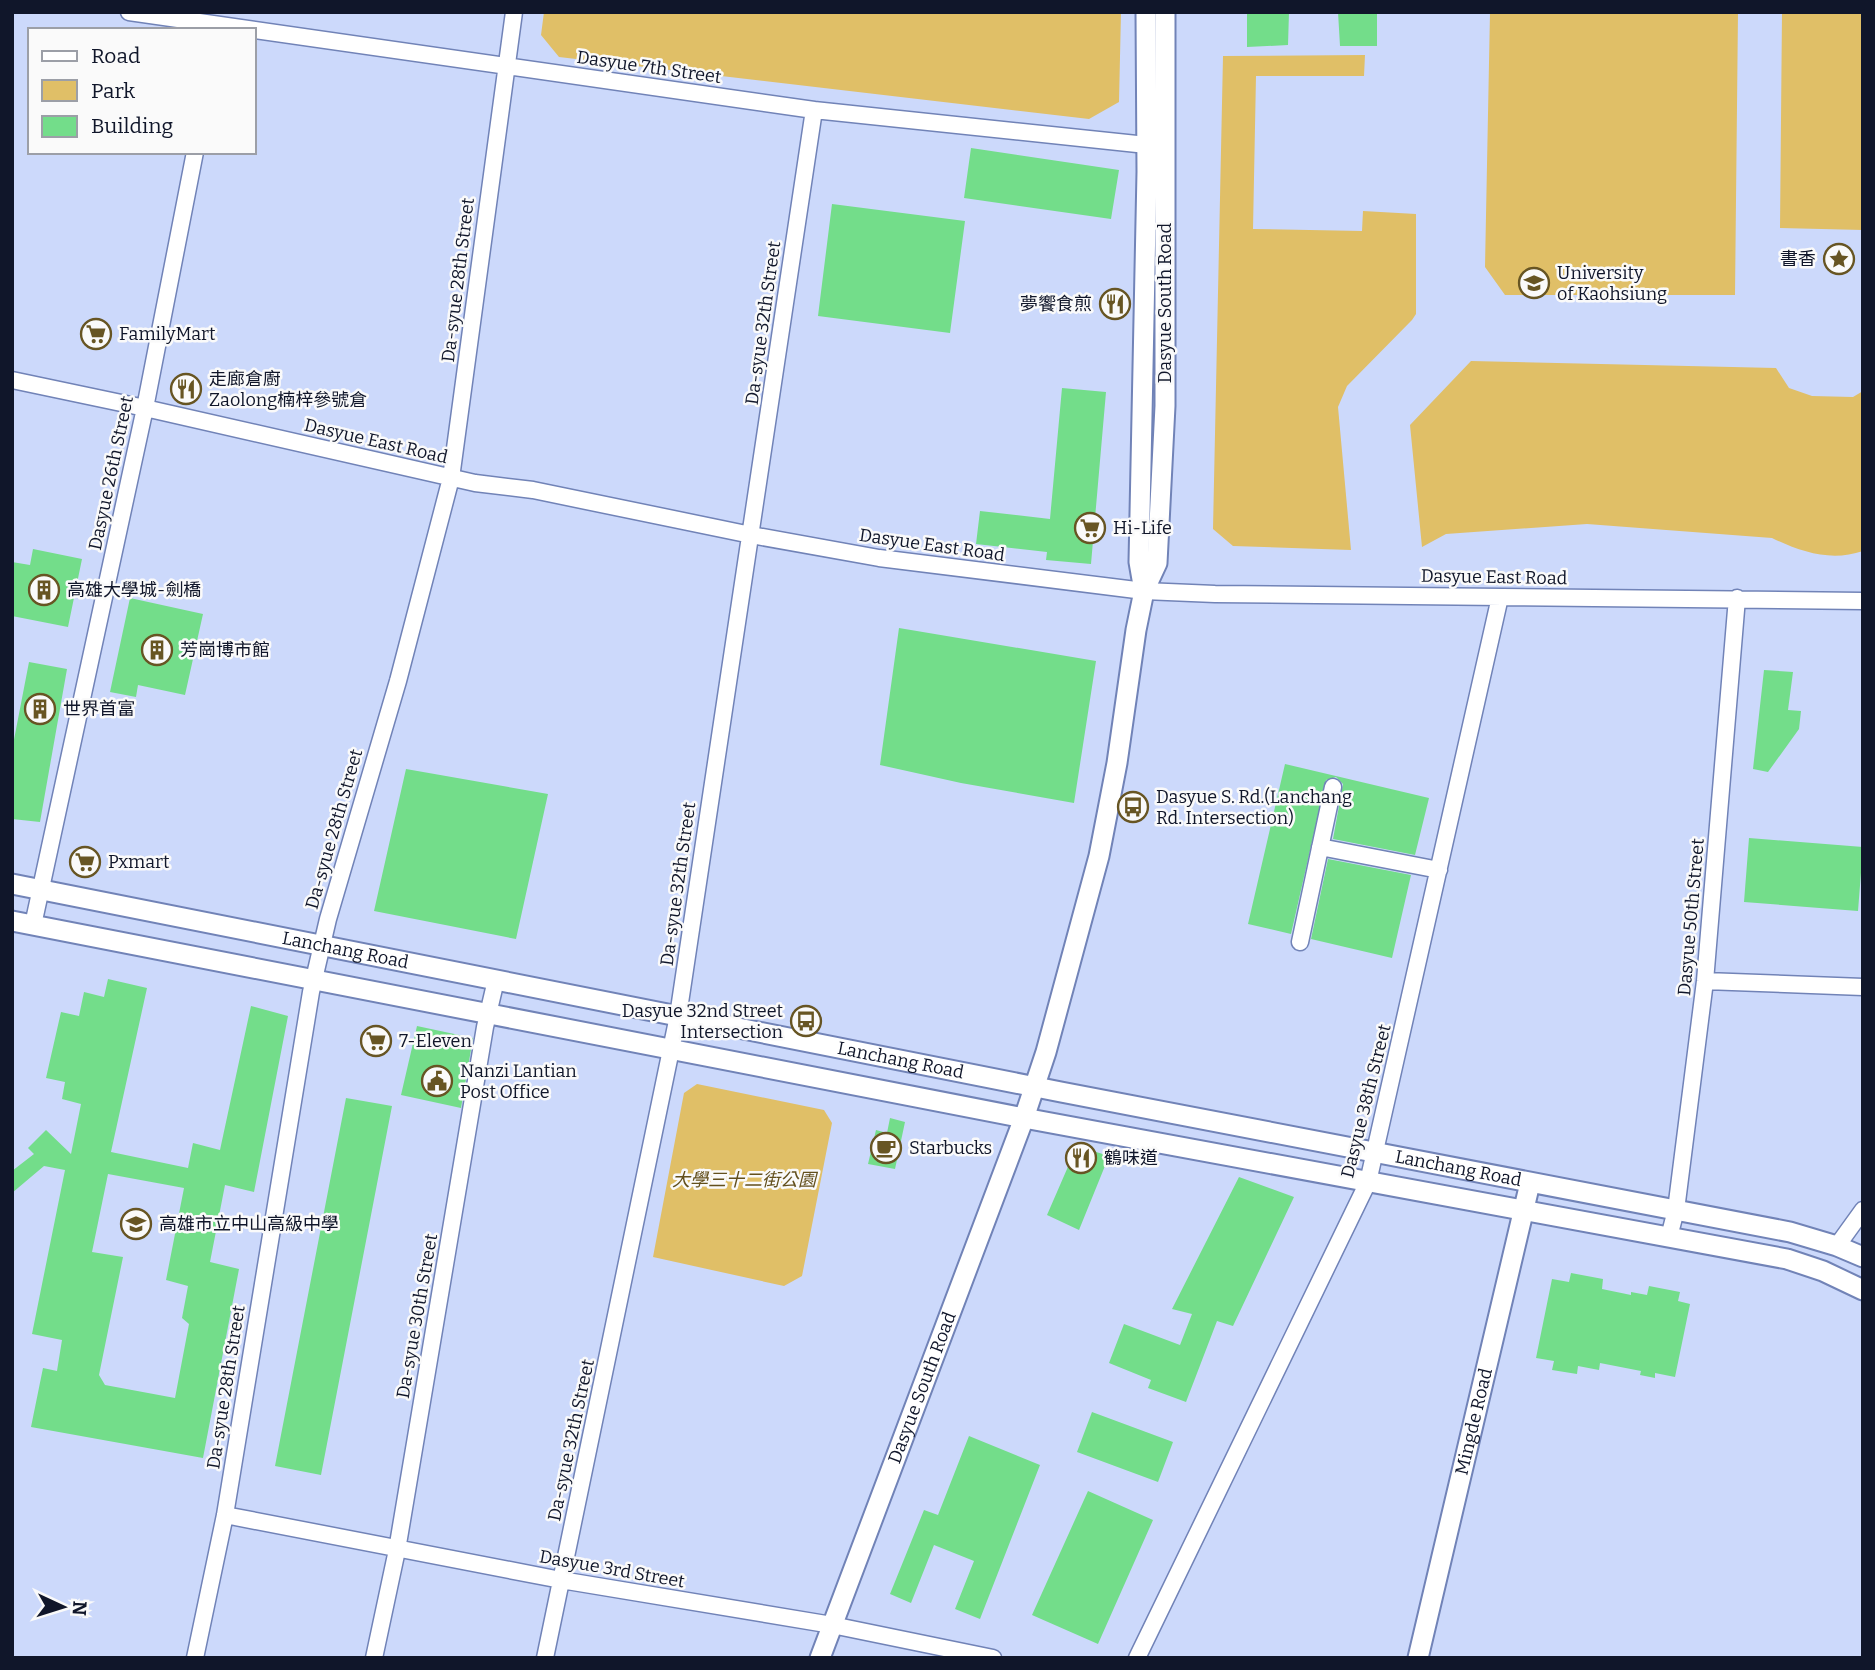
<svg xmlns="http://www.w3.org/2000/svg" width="1875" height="1670" font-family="Bitter,'Noto Sans TC',serif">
	<rect width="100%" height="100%" fill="#ccd9fb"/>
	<path fill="#e0bf67" d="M 544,12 L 1121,12 L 1119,102 L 1089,119 L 559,57 L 541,35 Z
		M 1490,12 L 1738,12 L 1735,295 L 1505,295 L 1485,267 Z
		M 1782,12 L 1863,12 L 1863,230 L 1780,228 Z
		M 1365,55 L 1364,76 L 1256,76 L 1253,229 L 1362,231 L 1363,211 L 1416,214 L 1416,314 L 1412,320 L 1347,386 L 1338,407 L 1351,550 L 1233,546 L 1213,529 L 1223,56 Z
		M 1471,361 L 1776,368 L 1789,388 L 1812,396 L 1853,397 L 1863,391 L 1863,551 C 1831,562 1801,552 1772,538 L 1587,524 L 1446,534 L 1422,547 L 1410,425 Z
		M 697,1084 L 824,1110 L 832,1123 L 802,1276 L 784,1286 L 653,1257 L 684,1093 Z"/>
	<path fill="#73dd8a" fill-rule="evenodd" d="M 1247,12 L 1289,12 L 1288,45 L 1247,47 Z
		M 1338,12 L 1377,12 L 1377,46 L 1340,46 Z
		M 971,148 L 1119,170 L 1111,219 L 964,198 Z
		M 832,204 L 965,221 L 950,333 L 818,316 Z
		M 1062,388 L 1106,392 L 1091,564 L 1046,560 L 1047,552 L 976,544 L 980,511 L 1050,519 Z
		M 33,549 L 82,559 L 68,627 L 12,616 L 12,562 L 30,565 Z
		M 130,598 L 203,614 L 185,695 L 138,685 L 136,697 L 110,692 Z
		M 899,628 L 1096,661 L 1074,803 L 961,783 L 880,765 Z
		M 29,662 L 67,669 L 40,822 L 12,819 L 12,750 Z
		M 1764,670 L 1793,672 L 1788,710 L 1801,711 L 1799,729 L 1768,772 L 1753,769 Z
		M 1285,764 L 1429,798 L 1415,855 L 1333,839 L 1343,784 L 1336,777 L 1326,780 L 1291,934 L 1248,924 Z
		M 406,769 L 548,794 L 516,939 L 374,911 Z
		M 1749,838 L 1863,847 L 1858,911 L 1744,902 Z
		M 1328,859 L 1411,875 L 1392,958 L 1311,939 Z
		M 108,979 L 147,988 L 111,1152 L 188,1168 L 193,1143 L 220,1150 L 251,1006 L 288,1016 L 254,1192 L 225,1185 L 210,1262 L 239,1269 L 203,1458 L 31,1427 L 43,1368 L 57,1371 L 62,1340 L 32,1334 L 65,1170 L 44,1166 L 12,1193 L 12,1171 L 34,1154 L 28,1148 L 46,1130 L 71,1154 L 81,1104 L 62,1099 L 65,1082 L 46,1078 L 61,1012 L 79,1016 L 84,992 L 104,997 ZM 108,1174 L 184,1188 L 166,1280 L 188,1286 L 182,1318 L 189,1324 L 175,1398 L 105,1385 L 99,1375 L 123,1257 L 92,1252 Z
		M 417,1026 L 473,1038 L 461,1108 L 401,1095 Z
		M 346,1098 L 392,1106 L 321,1475 L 275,1466 Z
		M 890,1118 L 905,1122 L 895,1169 L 868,1164 L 876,1130 L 887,1133 Z
		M 1077,1146 L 1109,1156 L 1079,1230 L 1047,1215 Z
		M 1239,1177 L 1294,1197 L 1233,1326 L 1217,1321 L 1186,1402 L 1148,1388 L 1151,1380 L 1109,1363 L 1124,1324 L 1180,1345 L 1192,1314 L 1172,1309 Z
		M 1571,1273 L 1603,1279 L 1602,1289 L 1631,1295 L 1631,1292 L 1647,1295 L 1649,1286 L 1680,1292 L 1678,1301 L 1690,1304 L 1675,1377 L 1655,1373 L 1655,1378 L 1640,1375 L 1641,1371 L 1600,1363 L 1599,1370 L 1578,1366 L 1577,1374 L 1552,1370 L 1554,1361 L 1536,1358 L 1552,1279 L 1569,1282 Z
		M 1092,1412 L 1173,1442 L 1158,1482 L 1077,1452 Z
		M 969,1436 L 1040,1465 L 980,1619 L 955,1609 L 974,1561 L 934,1545 L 911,1603 L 890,1594 L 924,1510 L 938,1515 Z
		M 1088,1491 L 1153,1520 L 1098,1644 L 1032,1615 Z"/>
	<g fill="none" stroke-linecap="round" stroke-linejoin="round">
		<g stroke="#7183b7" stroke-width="19">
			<path id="minor" d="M 129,12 L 814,110 L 1156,146
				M 12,380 L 145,408 L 475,483 L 533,490 L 751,535 L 879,558 L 1144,591 L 1215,594 L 1863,601
				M 1320,847 L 1439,870
				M 33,925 L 145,408 L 195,152
				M 1300,942 L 1333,787
				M 1705,981 L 1863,987
				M 1669,1237 L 1676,1210 L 1705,981 L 1737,598
				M 1837,1246 L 1863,1210
				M 225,1515 L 561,1580 L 832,1625 L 993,1658
				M 195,1658 L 225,1515 L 311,992 L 328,919 L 398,681 L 451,478 L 514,12
				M 374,1658 L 397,1550 L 485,1027 L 496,980
				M 545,1658 L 678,1016 L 814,110
				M 1137,1658 L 1368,1182 L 1500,597"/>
		</g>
		<g stroke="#7183b7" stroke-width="23">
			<g id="tertiary">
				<path d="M 1144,591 L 1139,562 L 1147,172 L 1146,12"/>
				<path id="s1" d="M 12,884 L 1061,1092 L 1790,1232 L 1837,1246 L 1863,1257"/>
				<path d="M 12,921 L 1024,1118 L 1787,1259 L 1823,1271 L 1863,1290"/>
				<path id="s2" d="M 820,1658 L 1024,1118 L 1046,1052 L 1099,856 L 1117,763 L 1136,630 L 1144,591 L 1157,563 L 1165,406 L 1165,12"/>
				<path id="s3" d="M 1418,1658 L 1530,1183"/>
			</g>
		</g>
		<use href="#minor" stroke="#fff" stroke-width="16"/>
		<use href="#tertiary" stroke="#fff" stroke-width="19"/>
	</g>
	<defs>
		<g id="sight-ring" transform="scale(1.575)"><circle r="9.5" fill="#fafafa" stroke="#675523" stroke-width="1.5"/><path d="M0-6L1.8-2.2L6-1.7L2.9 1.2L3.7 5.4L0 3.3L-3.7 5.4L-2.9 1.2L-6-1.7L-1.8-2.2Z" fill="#675523"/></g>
		<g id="university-ring" transform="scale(1.575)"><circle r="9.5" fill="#fafafa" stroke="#675523" stroke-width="1.5"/><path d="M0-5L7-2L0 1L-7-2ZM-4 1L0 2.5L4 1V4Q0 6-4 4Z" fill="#675523"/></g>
		<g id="restaurant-ring" transform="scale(1.575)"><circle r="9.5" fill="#fafafa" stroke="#675523" stroke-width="1.5"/><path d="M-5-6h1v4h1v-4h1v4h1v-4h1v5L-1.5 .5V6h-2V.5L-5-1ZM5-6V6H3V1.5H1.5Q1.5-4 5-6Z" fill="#675523"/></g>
		<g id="supermarket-ring" transform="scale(1.575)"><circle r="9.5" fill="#fafafa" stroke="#675523" stroke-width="1.5"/><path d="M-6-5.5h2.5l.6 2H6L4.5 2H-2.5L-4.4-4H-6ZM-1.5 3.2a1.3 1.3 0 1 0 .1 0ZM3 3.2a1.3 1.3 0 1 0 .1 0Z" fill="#675523"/></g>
		<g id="building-ring" transform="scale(1.575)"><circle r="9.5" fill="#fafafa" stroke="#675523" stroke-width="1.5"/><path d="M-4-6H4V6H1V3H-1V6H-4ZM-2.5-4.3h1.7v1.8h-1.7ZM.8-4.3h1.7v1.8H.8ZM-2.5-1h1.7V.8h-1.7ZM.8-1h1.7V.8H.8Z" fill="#675523"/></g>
		<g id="bus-ring" transform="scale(1.575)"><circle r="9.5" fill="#fafafa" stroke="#675523" stroke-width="1.5"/><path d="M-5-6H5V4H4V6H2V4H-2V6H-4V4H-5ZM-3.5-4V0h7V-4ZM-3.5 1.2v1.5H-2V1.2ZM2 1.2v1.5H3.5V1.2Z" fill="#675523"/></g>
		<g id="civic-ring" transform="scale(1.575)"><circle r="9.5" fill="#fafafa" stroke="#675523" stroke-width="1.5"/><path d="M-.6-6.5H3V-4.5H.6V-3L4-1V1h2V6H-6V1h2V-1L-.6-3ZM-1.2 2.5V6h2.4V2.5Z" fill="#675523"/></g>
		<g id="cafe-ring" transform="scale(1.575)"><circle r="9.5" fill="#fafafa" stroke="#675523" stroke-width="1.5"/><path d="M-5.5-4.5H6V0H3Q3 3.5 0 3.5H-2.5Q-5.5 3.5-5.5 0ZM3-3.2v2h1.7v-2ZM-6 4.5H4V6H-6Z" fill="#675523"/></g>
		<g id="school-ring" transform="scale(1.575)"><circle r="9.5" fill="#fafafa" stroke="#675523" stroke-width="1.5"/><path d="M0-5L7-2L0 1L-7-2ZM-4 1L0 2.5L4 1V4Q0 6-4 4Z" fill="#675523"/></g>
	</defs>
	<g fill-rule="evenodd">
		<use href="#sight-ring" x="1839" y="259"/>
		<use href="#university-ring" x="1534" y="283"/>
		<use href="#restaurant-ring" x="1115" y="304"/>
		<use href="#supermarket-ring" x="96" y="334"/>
		<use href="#restaurant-ring" x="186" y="389"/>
		<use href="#supermarket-ring" x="1090" y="528"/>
		<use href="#building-ring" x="44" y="590"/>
		<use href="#building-ring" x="157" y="650"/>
		<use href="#building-ring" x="40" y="709"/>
		<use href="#bus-ring" x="1133" y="807"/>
		<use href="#supermarket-ring" x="85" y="862"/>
		<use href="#bus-ring" x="806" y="1021"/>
		<use href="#supermarket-ring" x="376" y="1041"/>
		<use href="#civic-ring" x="437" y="1081"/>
		<use href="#cafe-ring" x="886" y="1148"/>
		<use href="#restaurant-ring" x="1081" y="1158"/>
		<use href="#school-ring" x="136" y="1224"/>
	</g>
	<g text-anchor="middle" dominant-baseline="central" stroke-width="5" stroke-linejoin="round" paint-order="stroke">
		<g font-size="18" fill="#10162a" stroke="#fafafa">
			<text transform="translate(649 67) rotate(8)">Dasyue 7th Street</text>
			<text transform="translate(458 280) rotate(-83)">Da-syue 28th Street</text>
			<text transform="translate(1165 303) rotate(-90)">Dasyue South Road</text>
			<text transform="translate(763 323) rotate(-82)">Da-syue 32th Street</text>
			<text transform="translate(376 441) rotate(13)">Dasyue East Road</text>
			<text transform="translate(111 473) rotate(-78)">Dasyue 26th Street</text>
			<text transform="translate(932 545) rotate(8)">Dasyue East Road</text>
			<text transform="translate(1494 577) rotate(1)">Dasyue East Road</text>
			<text transform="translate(334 829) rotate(-74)">Da-syue 28th Street</text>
			<text transform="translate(678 884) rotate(-82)">Da-syue 32th Street</text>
			<text transform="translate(1691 917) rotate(-85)">Dasyue 50th Street</text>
			<text stroke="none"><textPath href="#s1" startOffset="340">Lanchang Road</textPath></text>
			<text stroke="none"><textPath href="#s1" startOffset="906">Lanchang Road</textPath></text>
			<text transform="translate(1366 1101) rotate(-76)">Dasyue 38th Street</text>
			<text stroke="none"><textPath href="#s1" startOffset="1474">Lanchang Road</textPath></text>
			<text transform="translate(417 1316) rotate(-80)">Da-syue 30th Street</text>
			<text transform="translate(226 1387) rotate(-81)">Da-syue 28th Street</text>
			<text stroke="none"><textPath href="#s2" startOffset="289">Dasyue South Road</textPath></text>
			<text stroke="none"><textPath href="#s3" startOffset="243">Mingde Road</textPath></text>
			<text transform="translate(571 1440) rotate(-78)">Da-syue 32th Street</text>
			<text transform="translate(612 1569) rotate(10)">Dasyue 3rd Street</text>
		</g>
		<g font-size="18" fill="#10162a" stroke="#fafafa" text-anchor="start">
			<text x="1816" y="259" text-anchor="end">書香</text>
			<text x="1557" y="273">University<tspan x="1557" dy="21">of Kaohsiung</tspan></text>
			<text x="1092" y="304" text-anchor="end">夢饗食煎</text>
			<text x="119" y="334">FamilyMart</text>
			<text x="209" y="379">走廊倉廚<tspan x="209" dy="21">Zaolong楠梓參號倉</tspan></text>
			<text x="1113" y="528">Hi-Life</text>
			<text x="67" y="590">高雄大學城-劍橋</text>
			<text x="180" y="650">芳崗博市館</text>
			<text x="63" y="709">世界首富</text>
			<text x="1156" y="797">Dasyue S. Rd.(Lanchang<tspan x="1156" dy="21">Rd. Intersection)</tspan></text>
			<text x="108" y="862">Pxmart</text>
			<text x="783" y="1011" text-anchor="end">Dasyue 32nd Street<tspan x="783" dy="21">Intersection</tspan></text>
			<text x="399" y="1041">7-Eleven</text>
			<text x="460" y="1071">Nanzi Lantian<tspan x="460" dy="21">Post Office</tspan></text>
			<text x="909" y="1148">Starbucks</text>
			<text x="1104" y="1158">鶴味道</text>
			<text x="159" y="1224">高雄市立中山高級中學</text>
		</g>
		<g font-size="18" font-style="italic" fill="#63501d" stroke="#fafafa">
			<text x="744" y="1180">大學三十二街公園</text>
		</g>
	</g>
	<rect width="1875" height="1670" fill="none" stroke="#10162a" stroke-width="28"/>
	<rect x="28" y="28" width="228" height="126" fill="#fafafa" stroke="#9c9fa7" stroke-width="2"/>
	<rect x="42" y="51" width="35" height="10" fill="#ffffff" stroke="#9c9fa7" stroke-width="2"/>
	<text x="91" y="63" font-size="21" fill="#10162a">Road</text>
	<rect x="42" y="80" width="35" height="21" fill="#e0bf67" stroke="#9c9fa7" stroke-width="2"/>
	<text x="91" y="98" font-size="21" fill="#10162a">Park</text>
	<rect x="42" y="116" width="35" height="21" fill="#73dd8a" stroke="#9c9fa7" stroke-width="2"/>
	<text x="91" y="133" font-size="21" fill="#10162a">Building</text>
	<g transform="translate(63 1607) rotate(94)" stroke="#fafafa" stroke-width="5" paint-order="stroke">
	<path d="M0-5L12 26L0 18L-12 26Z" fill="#10162a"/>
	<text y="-10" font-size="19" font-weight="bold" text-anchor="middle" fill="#10162a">N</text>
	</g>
</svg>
